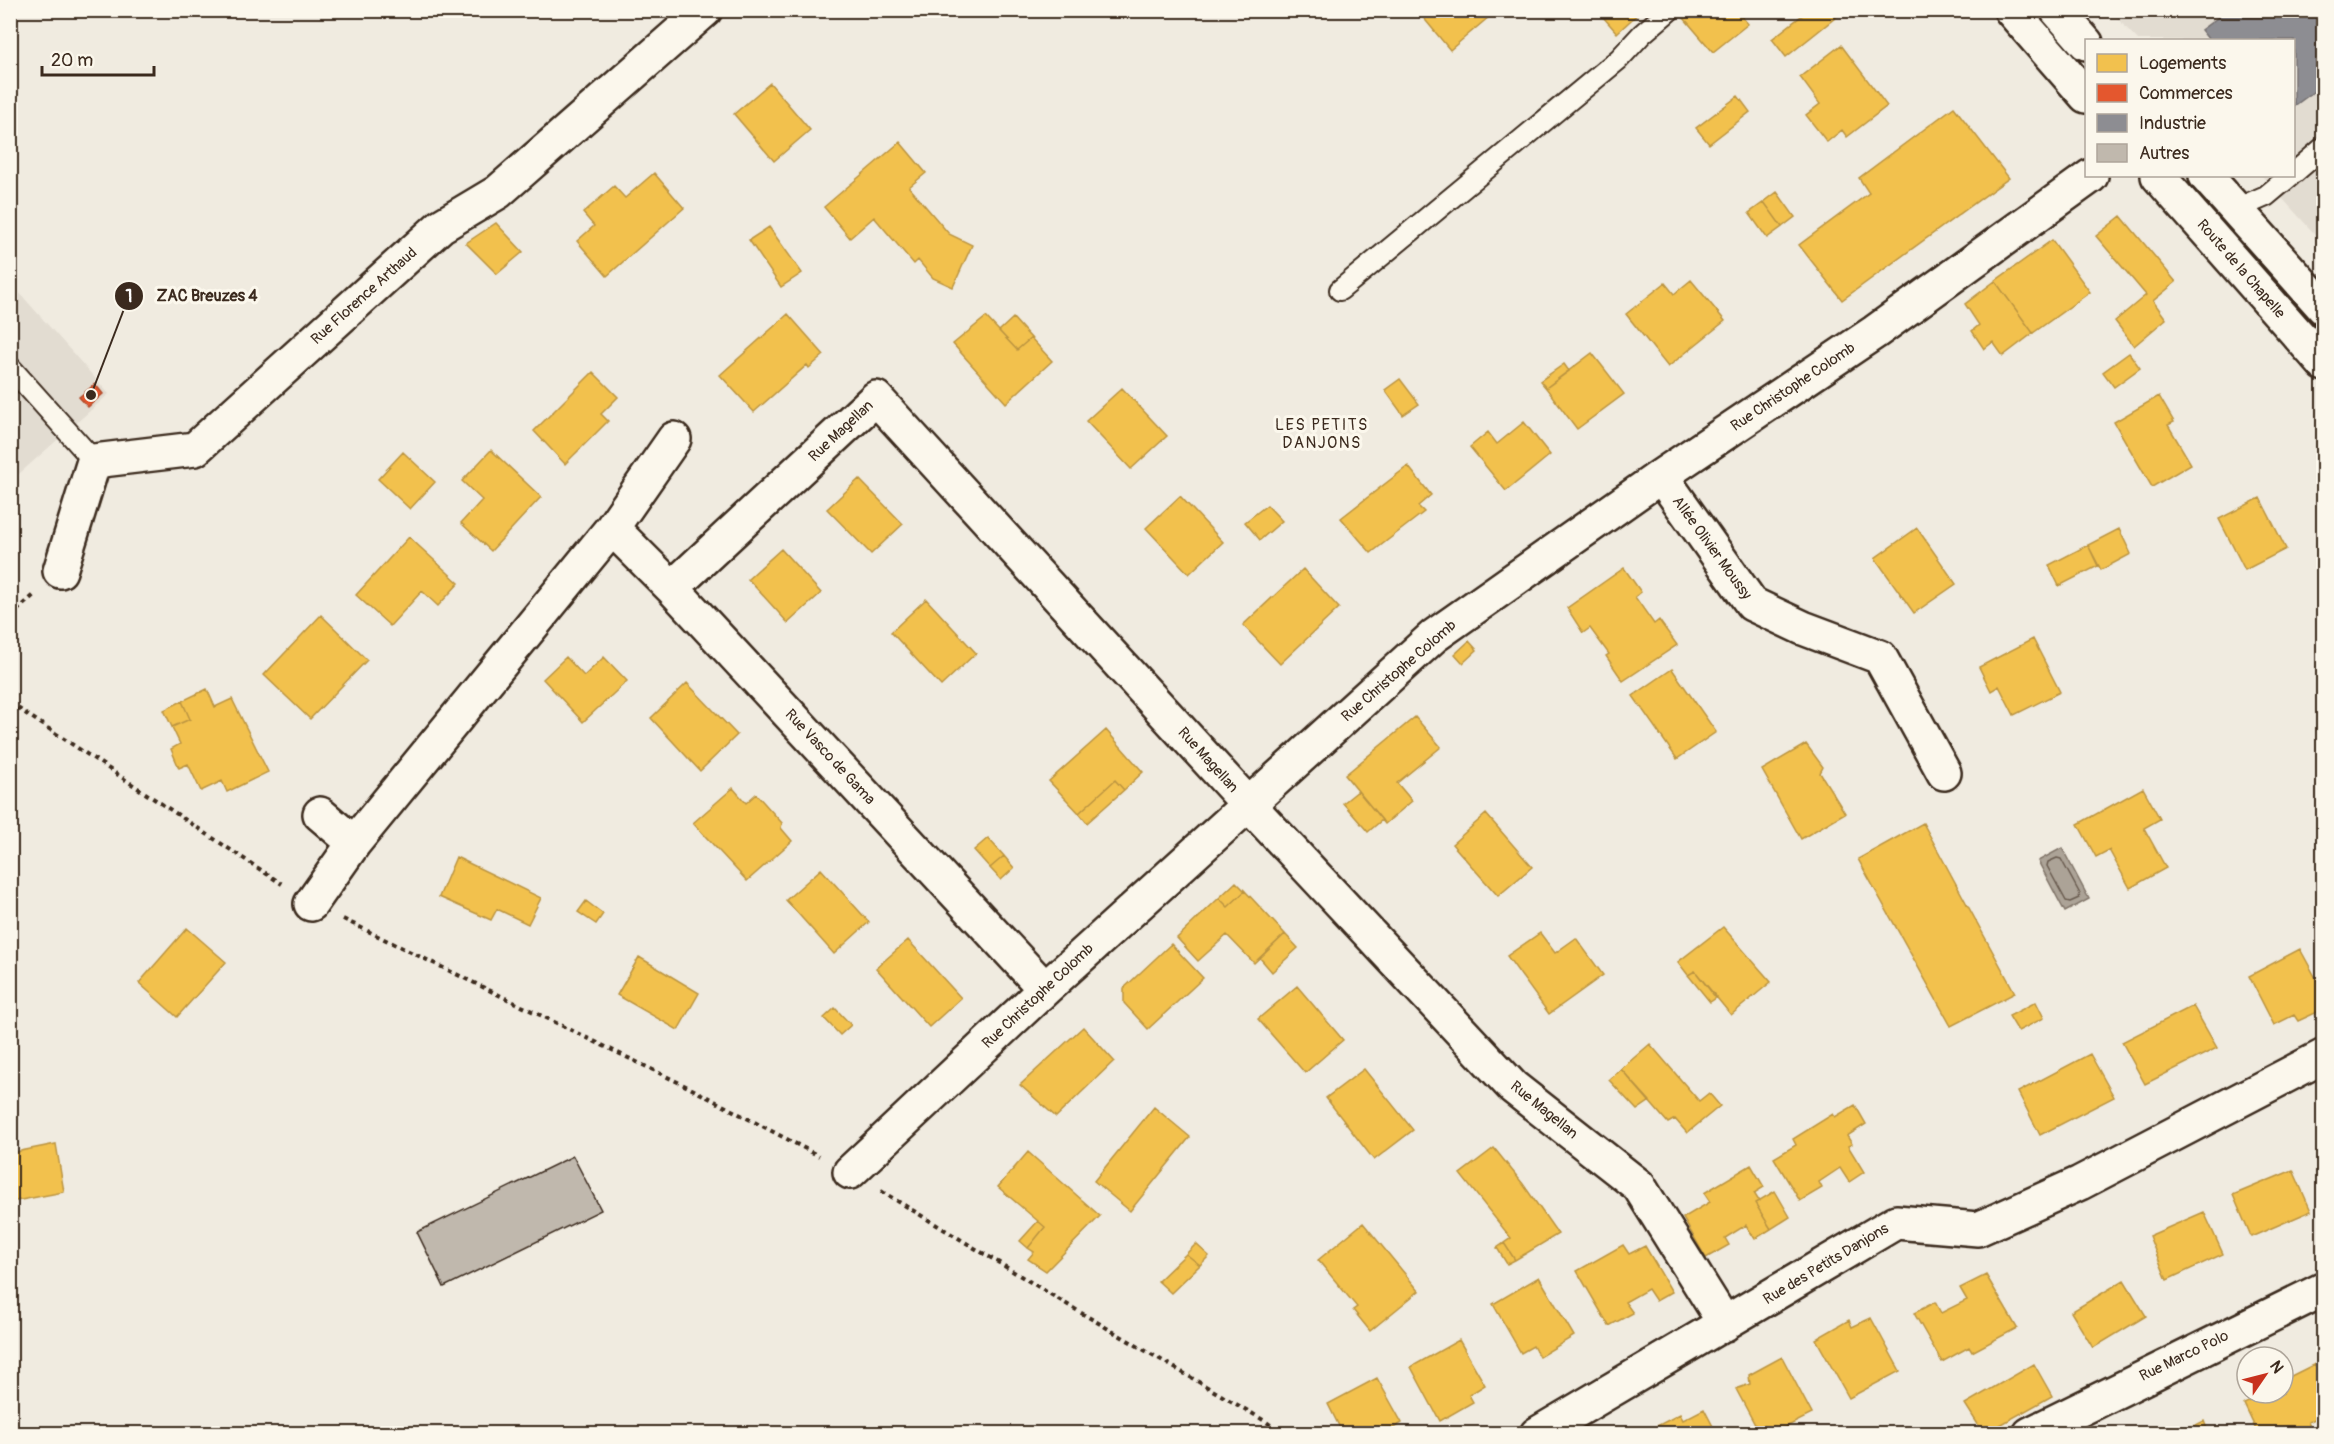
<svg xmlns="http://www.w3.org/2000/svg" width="2334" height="1444" font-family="Pangolin,sans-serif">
	<rect width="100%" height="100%" fill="#f0ebe0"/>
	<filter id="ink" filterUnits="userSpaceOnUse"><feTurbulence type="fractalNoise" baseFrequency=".0167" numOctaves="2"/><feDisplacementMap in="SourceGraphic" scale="12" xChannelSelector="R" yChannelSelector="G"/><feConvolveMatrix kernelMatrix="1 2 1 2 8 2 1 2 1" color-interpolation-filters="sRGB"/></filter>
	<g filter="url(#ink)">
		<path fill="#e2dcd1" d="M 2110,11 L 2323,11 L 2323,243 L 2262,176 L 2294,176 L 2294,40 L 2138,40 Z
			M 10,282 L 109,394 L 11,481 L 10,481 Z"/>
		<path fill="#aca397" stroke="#7f7367" stroke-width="1.5" d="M 2062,848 L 2089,899 L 2065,912 L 2038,861 Z"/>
		<path fill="#f2c14e" stroke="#bb9440" stroke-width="1.5" d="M 1417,10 L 1496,10 L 1496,11 L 1450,50 Z
			M 1597,10 L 1642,10 L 1617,33 Z
			M 1694,10 L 1740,10 L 1738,12 L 1748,24 L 1713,52 L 1684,18 Z
			M 1809,10 L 1845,10 L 1786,57 L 1772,39 Z
			M 1841,45 L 1887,106 L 1847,137 L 1842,130 L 1827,142 L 1806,115 L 1820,104 L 1800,77 Z
			M 770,83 L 810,130 L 774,161 L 734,114 Z
			M 1738,96 L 1750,112 L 1709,144 L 1696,128 Z
			M 1954,107 L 2009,178 L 1842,300 L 1799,245 L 1869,193 L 1859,178 Z
			M 900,142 L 926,173 L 909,187 L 949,234 L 972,245 L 953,287 L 933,278 L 918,260 L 914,264 L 874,217 L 850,238 L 824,207 Z
			M 654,173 L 684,208 L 607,276 L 577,241 L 594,226 L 583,213 L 614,186 L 625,198 Z
			M 1777,192 L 1795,217 L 1782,227 L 1764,202 Z
			M 1764,202 L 1782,227 L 1767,238 L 1749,213 Z
			M 2121,216 L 2176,282 L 2153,301 L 2166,319 L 2134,346 L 2115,321 L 2146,295 L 2096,236 Z
			M 496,223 L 523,252 L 497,274 L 466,243 Z
			M 769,227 L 802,273 L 781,287 L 749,240 Z
			M 2052,240 L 2090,292 L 2033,333 L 1995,281 Z
			M 1691,280 L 1725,321 L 1668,367 L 1626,314 L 1665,283 L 1674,294 Z
			M 1995,281 L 2033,333 L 2003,356 L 1993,342 L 1984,349 L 1972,331 L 1979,325 L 1965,304 Z
			M 788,314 L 824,355 L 809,368 L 807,365 L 754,412 L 720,375 Z
			M 986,317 L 1017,350 L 1031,338 L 1052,361 L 1006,403 L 953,344 Z
			M 1013,318 L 1031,338 L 1017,350 L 999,331 Z
			M 1592,353 L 1624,394 L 1577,429 L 1546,388 Z
			M 2129,353 L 2140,368 L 2114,387 L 2103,372 Z
			M 1564,364 L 1569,371 L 1546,388 L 1540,381 Z
			M 593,372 L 618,397 L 601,414 L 608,421 L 565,464 L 534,431 Z
			M 1400,379 L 1419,404 L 1403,415 L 1385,390 Z
			M 1122,388 L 1167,436 L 1131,469 L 1086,421 Z
			M 2159,396 L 2174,422 L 2168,425 L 2191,464 L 2152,487 L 2114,422 Z
			M 1524,422 L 1550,455 L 1506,491 L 1470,447 L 1488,432 L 1497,444 Z
			M 491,450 L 541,497 L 491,551 L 461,523 L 482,500 L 462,481 Z
			M 403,452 L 435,482 L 410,509 L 378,479 Z
			M 1408,466 L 1431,495 L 1418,506 L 1424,512 L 1371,553 L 1341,518 Z
			M 859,479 L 903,524 L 871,554 L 827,509 Z
			M 1180,496 L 1223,542 L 1189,574 L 1146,528 Z
			M 2260,498 L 2286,549 L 2245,570 L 2219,519 Z
			M 1267,505 L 1282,521 L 1260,540 L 1245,522 Z
			M 1917,528 L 1956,584 L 1914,613 L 1875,558 Z
			M 2119,529 L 2131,554 L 2101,570 L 2088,545 Z
			M 409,537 L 459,583 L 438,606 L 422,591 L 390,626 L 356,595 Z
			M 2088,545 L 2098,566 L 2059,586 L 2049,565 Z
			M 781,549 L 821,593 L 788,623 L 748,579 Z
			M 1624,568 L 1641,592 L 1635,597 L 1654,624 L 1659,620 L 1677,645 L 1623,681 L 1606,656 L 1609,654 L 1590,628 L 1583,633 L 1567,608 Z
			M 1303,569 L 1339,608 L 1280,664 L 1243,625 Z
			M 926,599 L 976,653 L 941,686 L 891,632 Z
			M 321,615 L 367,660 L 310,719 L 264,675 Z
			M 2033,639 L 2060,692 L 2014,715 L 1999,686 L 1991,691 L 1979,667 Z
			M 1469,641 L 1477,650 L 1463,663 L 1455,654 Z
			M 566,657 L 584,676 L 604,657 L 627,681 L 583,722 L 543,679 Z
			M 1672,669 L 1716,732 L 1677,759 L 1633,696 Z
			M 687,683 L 737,735 L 700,771 L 651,718 Z
			M 207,689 L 215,707 L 232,699 L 268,772 L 227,792 L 222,781 L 201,791 L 188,764 L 179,768 L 171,749 L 180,744 L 172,727 L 190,719 L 182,701 Z
			M 182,701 L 190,719 L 172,727 L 164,710 Z
			M 1415,717 L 1441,747 L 1397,783 L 1412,801 L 1385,824 L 1345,775 Z
			M 1106,730 L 1143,772 L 1124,790 L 1115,780 L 1079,813 L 1049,781 Z
			M 1806,744 L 1823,767 L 1820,773 L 1845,813 L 1801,839 L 1762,770 Z
			M 1115,780 L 1124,790 L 1087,823 L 1079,813 Z
			M 733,788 L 746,803 L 756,794 L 782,823 L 781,828 L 792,841 L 747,881 L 693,823 Z
			M 2143,788 L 2160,819 L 2144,828 L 2166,868 L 2130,888 L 2109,850 L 2096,857 L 2078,824 Z
			M 1358,791 L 1382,820 L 1368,832 L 1343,803 Z
			M 1486,814 L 1532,867 L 1498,896 L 1452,844 Z
			M 1923,823 L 2015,993 L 1951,1026 L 1858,859 Z
			M 988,838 L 1004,856 L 990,868 L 974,850 Z
			M 1004,856 L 1014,868 L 1001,880 L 990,868 Z
			M 456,857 L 541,898 L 528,924 L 497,909 L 491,920 L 439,897 Z
			M 821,869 L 869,922 L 834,954 L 786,900 Z
			M 1236,882 L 1245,891 L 1228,907 L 1219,898 Z
			M 1245,891 L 1285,934 L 1254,963 L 1227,935 L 1198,961 L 1177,938 L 1219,898 L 1228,907 Z
			M 586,901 L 603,914 L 596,924 L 578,912 Z
			M 1723,927 L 1771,982 L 1731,1015 L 1695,971 L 1688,975 L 1678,962 Z
			M 187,928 L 226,962 L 177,1017 L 139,983 Z
			M 1540,933 L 1555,953 L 1576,938 L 1603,975 L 1549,1014 L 1507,956 Z
			M 1285,934 L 1298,948 L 1272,972 L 1260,958 Z
			M 908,940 L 961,998 L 929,1027 L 876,968 Z
			M 1171,944 L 1203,978 L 1148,1029 L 1124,1003 L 1124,988 Z
			M 2300,949 L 2324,993 L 2324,1009 L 2298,1021 L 2294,1015 L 2274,1025 L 2249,976 Z
			M 639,957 L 699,993 L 678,1030 L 617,995 Z
			M 1695,971 L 1716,998 L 1710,1002 L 1688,975 Z
			M 1297,986 L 1343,1040 L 1305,1073 L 1258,1019 Z
			M 2036,1002 L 2044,1018 L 2018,1031 L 2009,1016 Z
			M 2193,1006 L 2217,1048 L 2145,1084 L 2122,1042 Z
			M 835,1008 L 851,1025 L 840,1035 L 824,1018 Z
			M 1083,1027 L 1114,1061 L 1056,1117 L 1020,1085 Z
			M 1650,1044 L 1699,1101 L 1709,1093 L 1720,1106 L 1687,1133 L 1675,1119 L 1668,1123 L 1621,1069 Z
			M 2090,1054 L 2114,1097 L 2040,1135 L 2018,1092 Z
			M 1364,1069 L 1413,1130 L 1374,1160 L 1326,1098 Z
			M 1621,1069 L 1650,1101 L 1637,1110 L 1609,1080 Z
			M 1855,1105 L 1866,1124 L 1847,1136 L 1852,1144 L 1848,1146 L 1864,1172 L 1849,1182 L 1840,1168 L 1819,1182 L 1822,1188 L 1800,1201 L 1774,1158 L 1796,1145 L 1793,1139 L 1833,1114 L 1835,1117 Z
			M 1154,1107 L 1190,1137 L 1130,1211 L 1094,1181 Z
			M 56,1144 L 64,1192 L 10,1202 L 10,1153 Z
			M 1494,1148 L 1523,1184 L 1558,1234 L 1515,1260 L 1504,1243 L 1511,1238 L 1460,1174 Z
			M 1028,1152 L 1100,1216 L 1046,1271 L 1028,1259 L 1034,1252 L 1028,1248 L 1045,1227 L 998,1187 Z
			M 1751,1165 L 1764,1187 L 1754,1193 L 1759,1201 L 1755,1203 L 1771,1229 L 1755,1239 L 1746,1225 L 1725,1238 L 1729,1245 L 1706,1258 L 1683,1218 L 1710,1202 L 1704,1193 Z
			M 2293,1170 L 2311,1211 L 2251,1237 L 2233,1195 Z
			M 1775,1191 L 1790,1217 L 1771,1229 L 1755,1203 Z
			M 2204,1212 L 2223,1254 L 2167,1280 L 2149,1236 Z
			M 1038,1221 L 1045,1227 L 1028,1248 L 1020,1241 Z
			M 1363,1223 L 1419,1291 L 1370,1331 L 1353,1310 L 1357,1307 L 1318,1260 Z
			M 1504,1243 L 1515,1260 L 1507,1264 L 1497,1248 Z
			M 1196,1244 L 1209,1256 L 1200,1265 L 1186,1254 Z
			M 1623,1245 L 1629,1254 L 1645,1246 L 1672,1292 L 1656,1301 L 1648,1289 L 1625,1302 L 1633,1313 L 1609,1326 L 1577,1271 Z
			M 1186,1254 L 1200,1265 L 1171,1293 L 1158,1281 Z
			M 1986,1275 L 2017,1328 L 1972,1352 L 1969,1347 L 1942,1362 L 1914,1313 L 1935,1302 L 1941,1313 L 1967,1300 L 1960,1288 Z
			M 1539,1277 L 1574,1336 L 1539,1357 L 1533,1346 L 1521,1353 L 1493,1304 Z
			M 2124,1280 L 2146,1316 L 2093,1348 L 2071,1312 Z
			M 1871,1318 L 1900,1371 L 1849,1398 L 1816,1339 L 1849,1320 L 1852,1327 Z
			M 1459,1340 L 1485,1385 L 1469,1395 L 1473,1402 L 1440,1421 L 1411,1367 Z
			M 1782,1357 L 1812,1414 L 1772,1434 L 1760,1434 L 1736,1389 L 1750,1384 L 1749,1375 Z
			M 2034,1364 L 2052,1396 L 1984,1434 L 1965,1404 Z
			M 2315,1364 L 2324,1381 L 2324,1415 L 2308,1422 L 2313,1434 L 2258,1434 L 2244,1404 L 2267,1393 L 2283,1393 L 2283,1380 Z
			M 1377,1378 L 1402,1423 L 1383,1434 L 1343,1434 L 1328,1404 Z
			M 1704,1409 L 1717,1434 L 1656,1434 L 1653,1428 L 1680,1414 L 1683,1420 Z
			M 2204,1421 L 2209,1434 L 2185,1434 L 2184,1431 Z"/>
		<path fill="#e4572e" stroke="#b14a29" stroke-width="1.5" d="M 95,384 L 103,394 L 88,407 L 79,397 Z"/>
		<path fill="#8d8d92" stroke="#746f6f" stroke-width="1.5" d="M 2228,10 L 2324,10 L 2324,84 L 2294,106 L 2294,40 L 2209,40 L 2201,30 Z"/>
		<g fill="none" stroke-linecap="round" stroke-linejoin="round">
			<path stroke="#685a4e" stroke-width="1.5" d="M 2057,858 L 2061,859 L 2080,894 L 2079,898 L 2070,902 L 2066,901 L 2047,866 L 2048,862 Z"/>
		</g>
		<path fill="#c0b8ad" stroke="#3b2a1e" stroke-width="1.5" d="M 573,1156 L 601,1210 L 444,1287 L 417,1232 Z"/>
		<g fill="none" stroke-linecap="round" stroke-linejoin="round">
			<g stroke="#3b2a1e" stroke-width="24">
				<path id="lane" d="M 2294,173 L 2324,147
					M 2236,209 L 2266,196 L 2290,176
					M 1340,290 L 1619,59 L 1642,34 L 1670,10
					M 10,367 L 94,461"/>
			</g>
			<g stroke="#3b2a1e" stroke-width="38">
				<path id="street" d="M 1661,476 L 1752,604 L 1803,628 L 1880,657 L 1944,773
					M 612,528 L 674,439
					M 60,571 L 94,461 L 195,449 L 441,226 L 498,192 L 705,10
					M 672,588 L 876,398 L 1248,804 L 1513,1087 L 1639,1186 L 1725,1324
					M 320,814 L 354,843
					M 311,904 L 354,843 L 612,528 L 672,588 L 1045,989
					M 850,1172 L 1045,989 L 1434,636 L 1661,476 L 1875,332 L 2091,176
					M 1537,1434 L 1896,1222 L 1978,1229 L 2080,1183 L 2324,1056
					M 2030,1434 L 2324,1289"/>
			</g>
			<g stroke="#3b2a1e" stroke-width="38">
				<path id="secondary" d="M 2011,10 L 2086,96
					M 2057,10 L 2086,43
					M 2158,176 L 2324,364
					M 2206,176 L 2324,308"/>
			</g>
			<path stroke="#3b2a1e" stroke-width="4" stroke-dasharray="4.5 4.5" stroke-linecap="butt" d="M 10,617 L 34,595
				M 10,703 L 282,884
				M 343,919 L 690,1088 L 819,1156
				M 881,1191 L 1078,1311 L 1265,1421 L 1283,1434"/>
			<use href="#lane" stroke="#fbf7ec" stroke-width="20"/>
			<use href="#street" stroke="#fbf7ec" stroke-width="33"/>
			<use href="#secondary" stroke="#fbf7ec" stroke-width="33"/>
		</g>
	</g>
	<g text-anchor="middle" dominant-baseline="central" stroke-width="6" stroke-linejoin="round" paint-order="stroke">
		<g font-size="15" fill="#3b2a1e" stroke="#fbf7ec">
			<text transform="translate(2241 269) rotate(49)">Route de la Chapelle</text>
			<text transform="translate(364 296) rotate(-42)">Rue Florence Arthaud</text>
			<text transform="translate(1793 387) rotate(-34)">Rue Christophe Colomb</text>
			<text transform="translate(841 431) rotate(-43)">Rue Magellan</text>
			<text transform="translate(1712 548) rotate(54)">Allée Olivier Moussy</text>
			<text transform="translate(1399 671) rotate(-41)">Rue Christophe Colomb</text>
			<text transform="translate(830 757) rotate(47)">Rue Vasco de Gama</text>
			<text transform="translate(1208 760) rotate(48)">Rue Magellan</text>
			<text transform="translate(1038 996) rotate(-43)">Rue Christophe Colomb</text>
			<text transform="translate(1544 1110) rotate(39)">Rue Magellan</text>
			<text transform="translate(1826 1264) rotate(-31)">Rue des Petits Danjons</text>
			<text transform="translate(2184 1356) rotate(-26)">Rue Marco Polo</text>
		</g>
		<g font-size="16" letter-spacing="1.5" fill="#3b2a1e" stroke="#fbf7ec">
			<text x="1322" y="425">LES PETITS<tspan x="1322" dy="18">DANJONS</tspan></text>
		</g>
	</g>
	<path fill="none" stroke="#3b2a1e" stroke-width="2" d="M91 395L129 296"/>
	<g fill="#3b2a1e" stroke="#fbf7ec" stroke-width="2">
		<circle cx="91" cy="395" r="6"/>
		<circle cx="129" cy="296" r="15"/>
	</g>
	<g font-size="18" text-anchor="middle" font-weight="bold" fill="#fff">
		<text x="129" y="302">1</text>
	</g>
	<g font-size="16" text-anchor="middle" font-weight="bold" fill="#3b2a1e" stroke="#fbf7ec" stroke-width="6" stroke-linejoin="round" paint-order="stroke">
		<text x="207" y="301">ZAC Breuzes 4</text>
	</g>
	<rect width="2334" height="1444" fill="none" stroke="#fbf7ec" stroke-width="36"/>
	<rect x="18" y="18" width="2298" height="1408" fill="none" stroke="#3b2a1e" stroke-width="2" filter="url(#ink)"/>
	<rect x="2085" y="39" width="210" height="138" fill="#fbf7ec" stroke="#aea59a" stroke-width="1.5"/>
	<rect x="2097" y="54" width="30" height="18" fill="#f2c14e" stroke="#aea59a" stroke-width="1.5"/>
	<text x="2139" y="69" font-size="18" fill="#3b2a1e">Logements</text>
	<rect x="2097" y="84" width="30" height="18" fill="#e4572e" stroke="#aea59a" stroke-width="1.5"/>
	<text x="2139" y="99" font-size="18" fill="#3b2a1e">Commerces</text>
	<rect x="2097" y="114" width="30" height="18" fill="#8d8d92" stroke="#aea59a" stroke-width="1.5"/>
	<text x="2139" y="129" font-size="18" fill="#3b2a1e">Industrie</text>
	<rect x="2097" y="144" width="30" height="18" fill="#c0b8ad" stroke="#aea59a" stroke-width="1.5"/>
	<text x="2139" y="159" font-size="18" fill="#3b2a1e">Autres</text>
	<g transform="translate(2265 1375) rotate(55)"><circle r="28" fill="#fbf7ec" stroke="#aea59a" stroke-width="1.5"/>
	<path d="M0-4.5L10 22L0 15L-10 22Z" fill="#c8321e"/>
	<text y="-9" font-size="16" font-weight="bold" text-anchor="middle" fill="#3b2a1e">N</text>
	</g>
	<path d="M42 66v9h112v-9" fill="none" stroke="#3b2a1e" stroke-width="3"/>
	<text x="51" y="66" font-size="18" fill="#3b2a1e" stroke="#fbf7ec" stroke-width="4.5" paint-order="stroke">20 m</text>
</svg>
